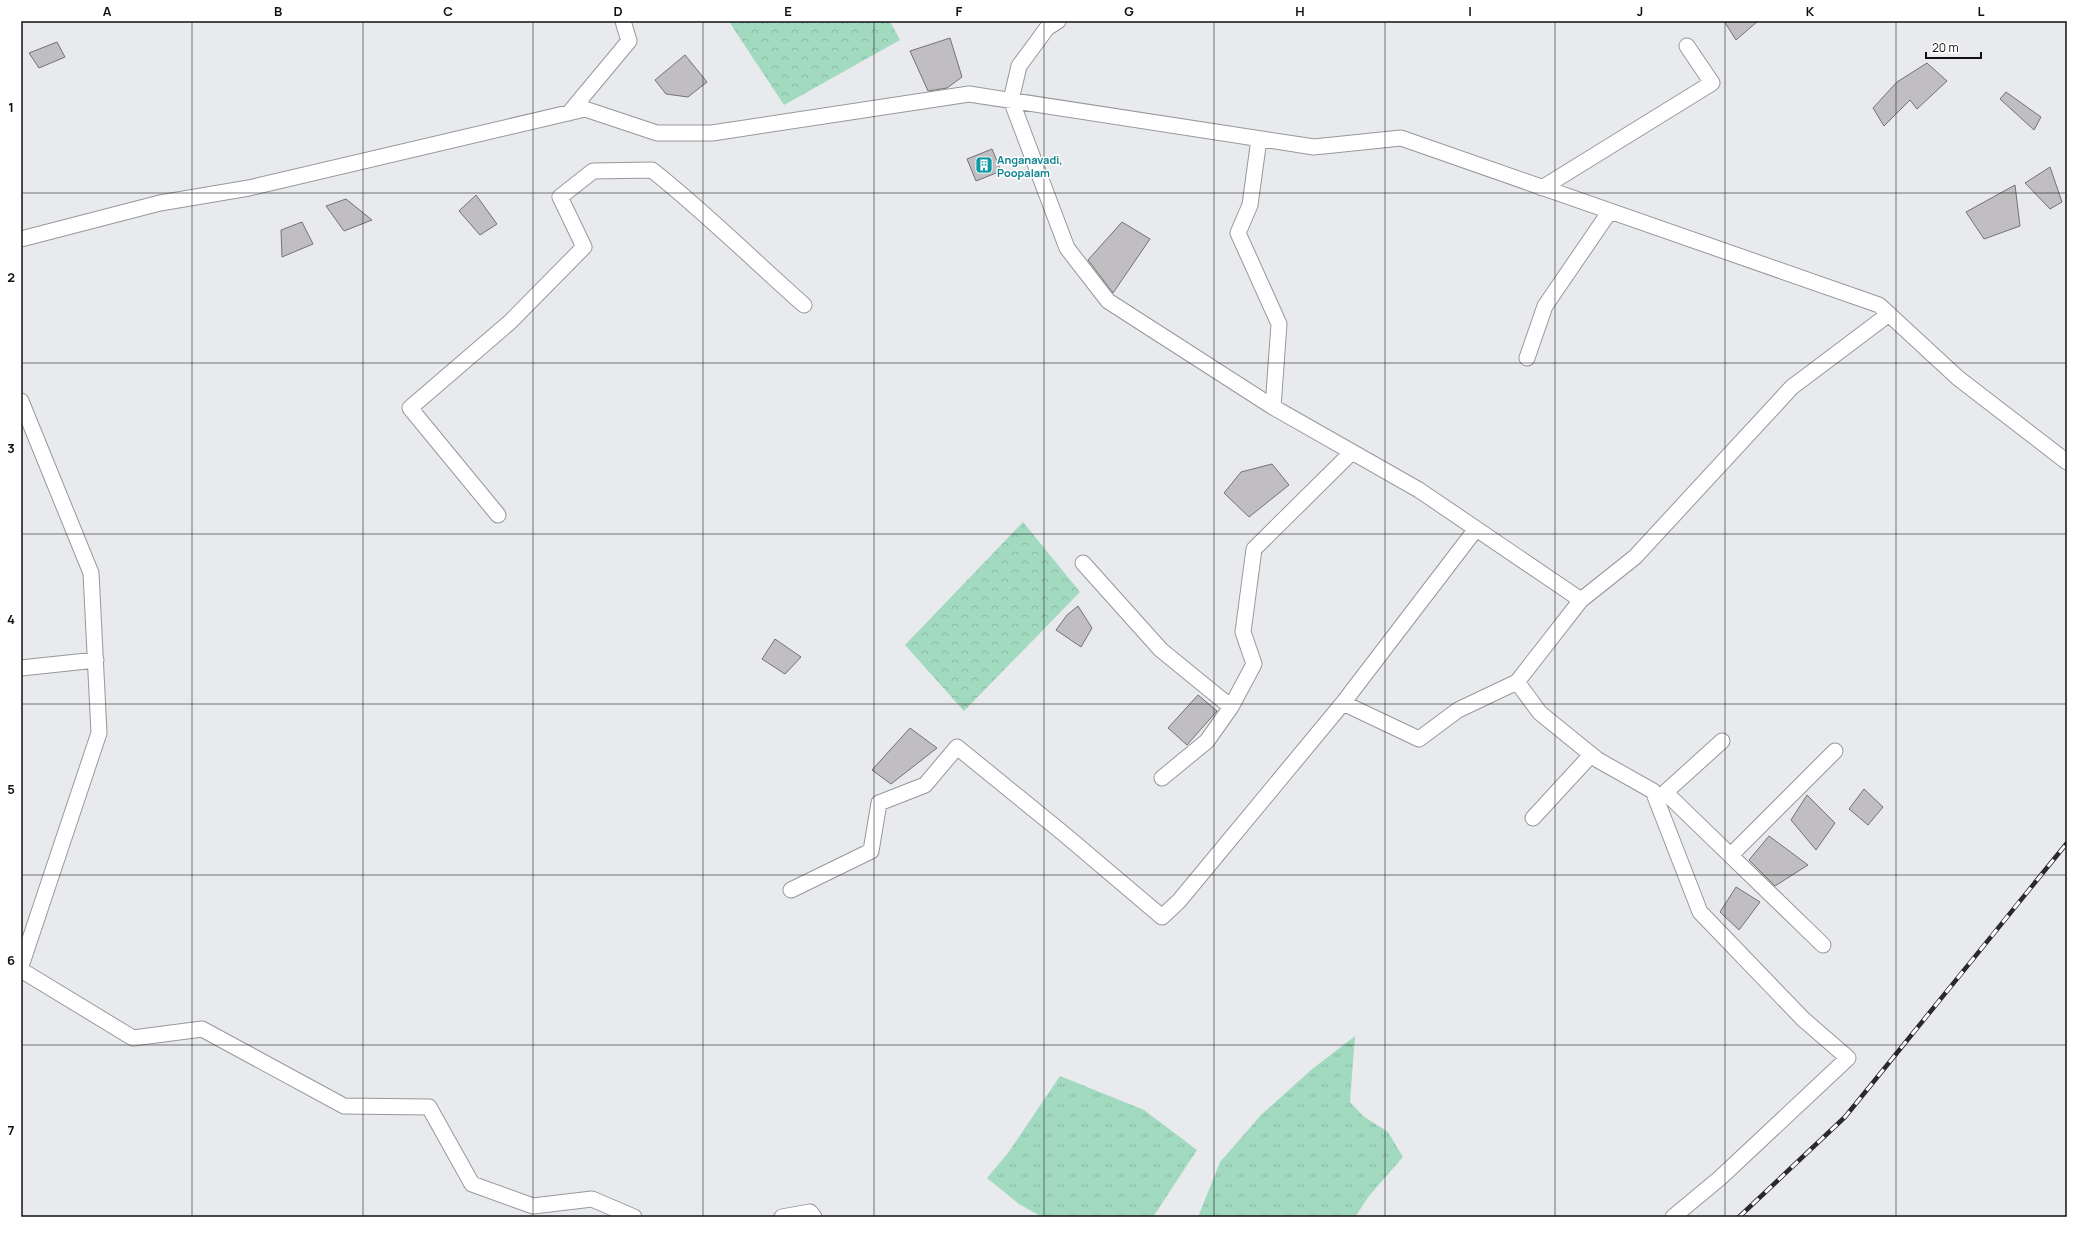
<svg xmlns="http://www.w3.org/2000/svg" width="2088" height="1238" font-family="Manrope,sans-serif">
	<defs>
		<pattern id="grass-tufts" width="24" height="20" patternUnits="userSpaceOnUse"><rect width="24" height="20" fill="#a2dac0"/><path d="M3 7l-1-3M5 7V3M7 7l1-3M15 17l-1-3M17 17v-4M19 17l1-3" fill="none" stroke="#8abaa4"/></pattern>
		<pattern id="forest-crowns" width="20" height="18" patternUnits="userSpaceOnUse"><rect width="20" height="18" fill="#a2dac0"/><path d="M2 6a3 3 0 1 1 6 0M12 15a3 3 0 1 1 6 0" fill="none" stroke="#8abaa4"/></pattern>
	</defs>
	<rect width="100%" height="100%" fill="#e8eaed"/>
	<path fill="url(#grass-tufts)" d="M 1355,1036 L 1350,1102 L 1363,1116 L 1388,1132 L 1403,1157 L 1369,1196 L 1355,1217 L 1198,1217 L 1220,1162 L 1261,1115 L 1311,1070 Z
		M 1060,1076 L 1144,1110 L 1197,1150 L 1153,1217 L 1042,1217 L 1019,1204 L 987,1178 L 1008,1153 Z"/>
	<path fill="url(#forest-crowns)" d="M 732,21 L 890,21 L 900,40 L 784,105 L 730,23 Z
		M 1023,522 L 1080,592 L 964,711 L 905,645 Z"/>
	<path fill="#c0bec0" stroke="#747275" d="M 1724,21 L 1758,21 L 1736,40 Z
		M 950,38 L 962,77 L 947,88 L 928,91 L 910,51 Z
		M 57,42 L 65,57 L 39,68 L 29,53 Z
		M 685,55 L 707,82 L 688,97 L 666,94 L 655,80 Z
		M 1927,63 L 1947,81 L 1917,109 L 1910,100 L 1884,126 L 1873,108 L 1897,82 Z
		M 2006,92 L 2041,117 L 2034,130 L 2000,99 Z
		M 992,149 L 1001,171 L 976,181 L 967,159 Z
		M 2050,167 L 2062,202 L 2050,209 L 2025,183 Z
		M 2015,185 L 2020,226 L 1984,239 L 1966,212 Z
		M 476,195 L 497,224 L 480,235 L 459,211 Z
		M 346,199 L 372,220 L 344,231 L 326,206 Z
		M 302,222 L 313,244 L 282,257 L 281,230 Z
		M 1122,222 L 1150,239 L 1113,293 L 1088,260 Z
		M 1272,464 L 1289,485 L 1249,517 L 1224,493 L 1241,472 Z
		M 1078,606 L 1092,628 L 1081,647 L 1056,630 L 1067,615 Z
		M 775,639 L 801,657 L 785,674 L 762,659 Z
		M 1198,695 L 1217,711 L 1187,745 L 1168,728 Z
		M 910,728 L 937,748 L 891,784 L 872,770 Z
		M 1864,789 L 1883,807 L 1868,825 L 1849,809 Z
		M 1807,795 L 1835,823 L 1816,850 L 1791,820 Z
		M 1769,836 L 1808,865 L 1775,886 L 1749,860 Z
		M 1736,887 L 1760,902 L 1739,930 L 1720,912 Z"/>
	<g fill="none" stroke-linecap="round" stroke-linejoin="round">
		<g stroke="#97989b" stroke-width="17">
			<path id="street" d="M 1058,21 L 1047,28 L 1019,66 L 1011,100 L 1067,248 L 1108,301 L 1273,407 L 1419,490 L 1581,600
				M 569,113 L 629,41 L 623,21
				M 1259,139 L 1250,205 L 1238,233 L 1279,324 L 1273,407
				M 1542,188 L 1712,83 L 1687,46
				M 21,239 L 160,203 L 249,188 L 585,109 L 657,133 L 712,133 L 969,94 L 1314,147 L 1401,138 L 1879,305 L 1958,378 L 2067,462
				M 1527,358 L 1545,306 L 1610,211
				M 21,401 L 91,573 L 99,733 L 21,966
				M 498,515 L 410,408 L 510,322 L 584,247 L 560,197 L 593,171 L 652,170 C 705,212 753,260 804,305
				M 1083,563 L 1161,650 L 1231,707 L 1254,664 L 1243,632 L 1254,549 L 1352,452
				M 21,668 L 96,660
				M 1517,682 L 1540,713 L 1598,760 L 1653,791 L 1700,912 L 1803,1019 L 1848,1058 L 1720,1178 L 1673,1217
				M 1343,703 L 1419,739 L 1458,710 L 1517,682 L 1581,600 L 1635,557 L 1792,387 L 1889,314
				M 1162,778 L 1207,741 L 1231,707
				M 1666,793 L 1823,945
				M 1659,798 L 1722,741
				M 1533,818 L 1591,755
				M 1731,855 L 1835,751
				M 791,890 L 871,851 L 879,803 L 925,785 L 957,747 L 1064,834 L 1162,917 L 1179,901 L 1343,703 L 1476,529
				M 21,970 L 133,1038 L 202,1029 L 344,1106 L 429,1107 L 472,1184 L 533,1206 L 592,1199 L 634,1217
				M 782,1217 L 810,1212 L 814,1217"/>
		</g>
		<use href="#street" stroke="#fff" stroke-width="15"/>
		<g stroke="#2a2a2c" stroke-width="4.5">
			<path id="rail" d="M 1739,1217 L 1845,1117 L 2067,843"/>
		</g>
		<use href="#rail" stroke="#fff" stroke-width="3" stroke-dasharray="9" stroke-linecap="butt"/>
	</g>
	<path fill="none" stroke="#101011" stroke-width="1" stroke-opacity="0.55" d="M 192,21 L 192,1217M 363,21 L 363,1217M 533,21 L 533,1217M 703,21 L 703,1217M 874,21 L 874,1217M 1044,21 L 1044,1217M 1214,21 L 1214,1217M 1385,21 L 1385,1217M 1555,21 L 1555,1217M 1725,21 L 1725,1217M 1896,21 L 1896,1217M 21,193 L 2067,193M 21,363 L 2067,363M 21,534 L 2067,534M 21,704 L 2067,704M 21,875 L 2067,875M 21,1045 L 2067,1045"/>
	<defs>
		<g id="building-square" transform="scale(0.9)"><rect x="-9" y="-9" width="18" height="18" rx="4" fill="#0f9aa8" stroke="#fff"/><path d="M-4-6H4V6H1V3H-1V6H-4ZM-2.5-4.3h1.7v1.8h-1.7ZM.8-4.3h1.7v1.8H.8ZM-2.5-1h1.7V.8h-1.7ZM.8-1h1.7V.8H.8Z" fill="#fff"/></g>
	</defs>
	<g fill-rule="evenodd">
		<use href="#building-square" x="984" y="165"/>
	</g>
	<g text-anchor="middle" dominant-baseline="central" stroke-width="3" stroke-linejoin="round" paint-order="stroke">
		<g font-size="11" font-weight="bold" fill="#0d838f" stroke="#fff" text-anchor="start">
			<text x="997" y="159">Anganavadi,<tspan x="997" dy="13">Poopalam</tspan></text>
		</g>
	</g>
	<rect width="2088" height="1238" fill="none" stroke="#ffffff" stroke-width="44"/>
	<path d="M1926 52v6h55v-6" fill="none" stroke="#101011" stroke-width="2"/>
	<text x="1932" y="52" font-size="12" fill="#101011" stroke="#ffffff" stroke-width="3" paint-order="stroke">20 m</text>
	<rect x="22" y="22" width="2044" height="1194" fill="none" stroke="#101011" stroke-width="1.5"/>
	<g font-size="13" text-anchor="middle" font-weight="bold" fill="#101011">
		<text x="107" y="16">A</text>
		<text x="278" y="16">B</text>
		<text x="448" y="16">C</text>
		<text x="618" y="16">D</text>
		<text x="788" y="16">E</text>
		<text x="959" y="16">F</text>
		<text x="1129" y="16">G</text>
		<text x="1300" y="16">H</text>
		<text x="1470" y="16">I</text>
		<text x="1640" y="16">J</text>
		<text x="1810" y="16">K</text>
		<text x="1981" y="16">L</text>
		<text x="11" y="112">1</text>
		<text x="11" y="282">2</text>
		<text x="11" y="453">3</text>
		<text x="11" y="624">4</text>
		<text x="11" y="794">5</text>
		<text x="11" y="965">6</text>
		<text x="11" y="1135">7</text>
	</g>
</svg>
